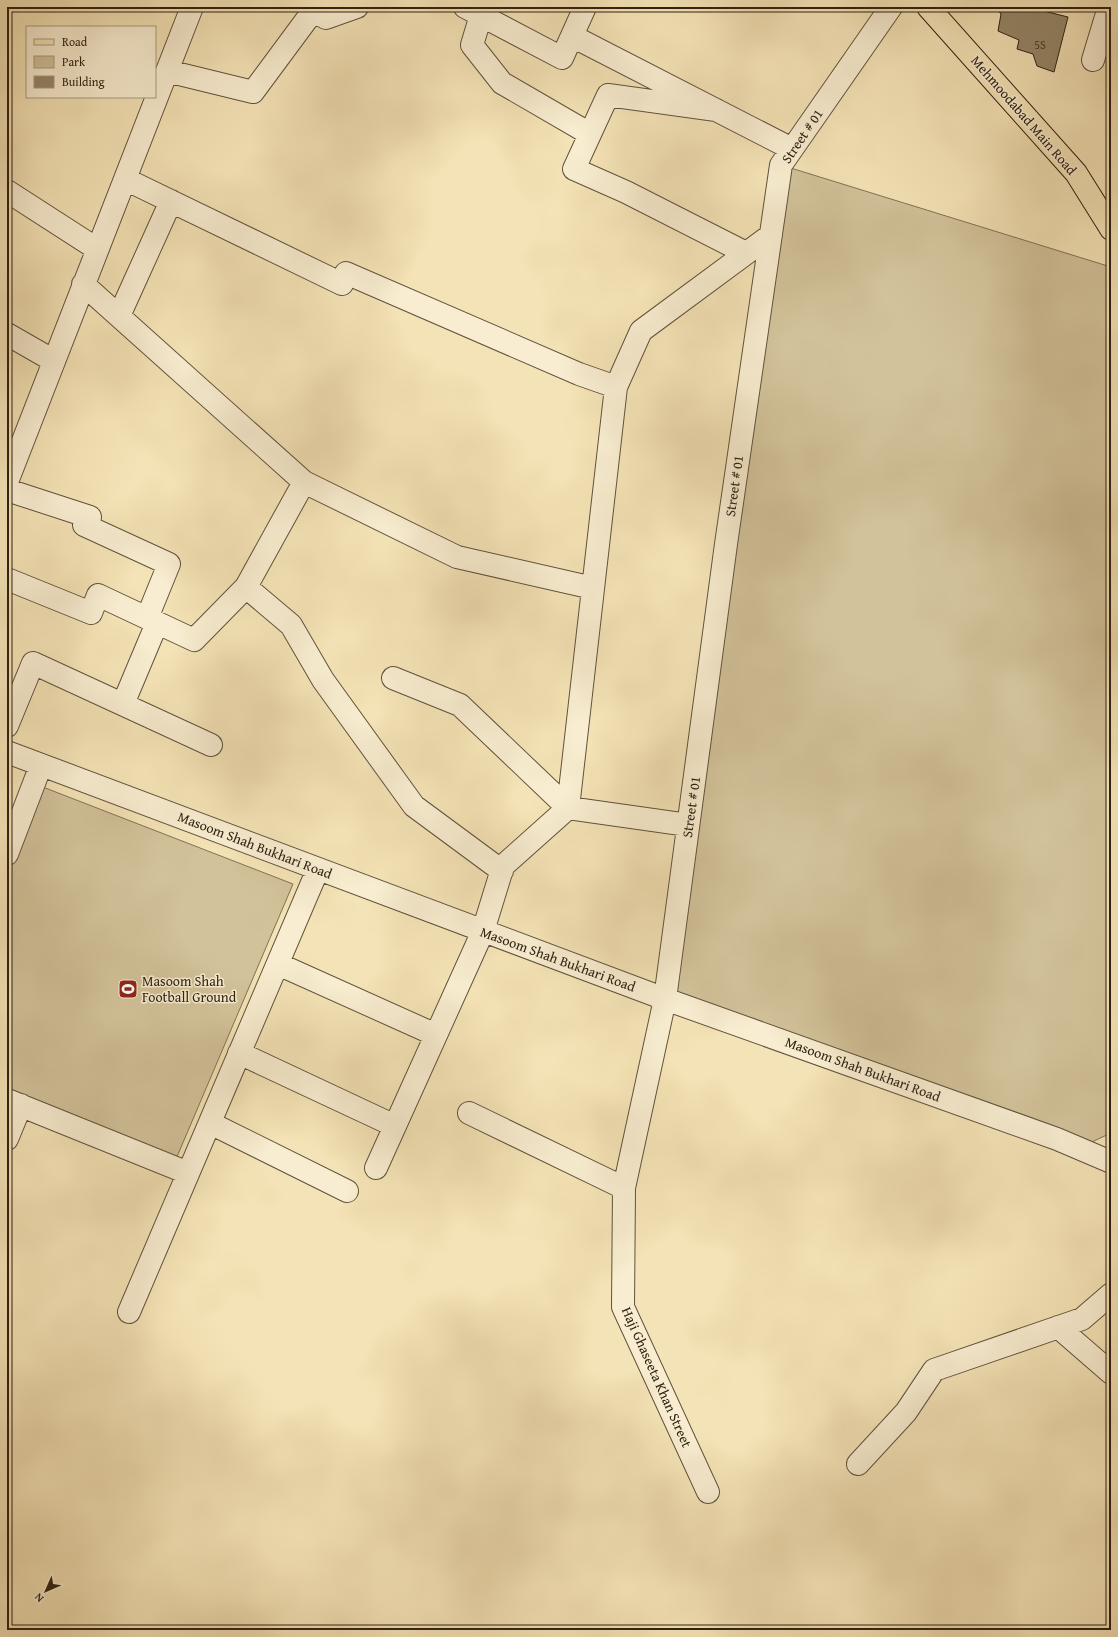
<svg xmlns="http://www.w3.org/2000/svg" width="1118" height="1637" font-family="'Gentium Book Plus',serif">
	<rect width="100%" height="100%" fill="#f4e3b6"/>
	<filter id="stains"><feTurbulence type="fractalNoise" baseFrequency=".005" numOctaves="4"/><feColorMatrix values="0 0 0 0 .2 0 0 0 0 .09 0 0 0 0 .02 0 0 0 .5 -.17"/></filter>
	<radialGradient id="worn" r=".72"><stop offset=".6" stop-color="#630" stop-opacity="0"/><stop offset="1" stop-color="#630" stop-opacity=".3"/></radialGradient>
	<path fill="#d2c29a" stroke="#807256" d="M 781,165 L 1111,267 L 1111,1133 L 1079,1148 L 665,999 Z
		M 35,784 L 293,884 L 176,1159 L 7,1094 L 7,853 Z"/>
	<path fill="#958668" stroke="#2e2113" d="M 995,7 L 1028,7 L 1068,17 L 1054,72 L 1037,66 L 1033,54 L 1017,49 L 1019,40 L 998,31 L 1001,14 Z"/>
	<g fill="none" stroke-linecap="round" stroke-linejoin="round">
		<g stroke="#60523c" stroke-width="24">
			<path id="minor" d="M 465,7 L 562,58 L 585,7
				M 481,15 L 472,45 L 502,83 L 590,134
				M 572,36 L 792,149
				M 1093,60 L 1109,7
				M 167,71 L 253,92 L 313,11 L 326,18 L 357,7
				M 716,110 L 608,95 L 574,169 L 626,192 L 746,253
				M 125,179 L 342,284 L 346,273 L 579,374 L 616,387
				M 7,191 L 97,249
				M 83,284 L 304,482 L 457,557 L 593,588
				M 119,316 L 171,201
				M 7,334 L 54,361
				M 7,482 L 192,7
				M 7,490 L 90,517 L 84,525 L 169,564 L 147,618
				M 7,579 L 91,613 L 98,595 L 194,640 L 246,587 L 304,482
				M 246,587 L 291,625 L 323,680 L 414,806 L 502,871
				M 393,678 L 460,705 L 568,808 L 688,825
				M 123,704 L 157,623
				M 7,726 L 33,663 L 211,745
				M 7,752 L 665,999 L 1057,1139 L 1111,1162
				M 7,854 L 41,765
				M 278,964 L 436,1035
				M 239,1053 L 395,1126
				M 7,1100 L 188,1173
				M 469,1113 L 624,1188
				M 210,1123 L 347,1191
				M 7,1139 L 21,1105
				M 376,1168 L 483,931 L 503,866 L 568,808 L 616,387 L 641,331 L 771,235
				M 129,1312 L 318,869
				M 1058,1327 L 1111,1373
				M 858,1464 L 906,1412 L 934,1370 L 1082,1319 L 1111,1294
				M 708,1492 L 623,1307 L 624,1188 L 665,999 L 726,544 L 781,165 L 891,7"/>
		</g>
		<g stroke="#2e2113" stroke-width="24">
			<path id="major" d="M 928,7 L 1076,173 L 1111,229"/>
		</g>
		<use href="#minor" stroke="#f8edd0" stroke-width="22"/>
		<use href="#major" stroke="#f4e3b6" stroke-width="22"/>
	</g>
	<defs>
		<g id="stadium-square" transform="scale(1)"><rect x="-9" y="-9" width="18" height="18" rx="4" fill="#8f2418" stroke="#f8edd0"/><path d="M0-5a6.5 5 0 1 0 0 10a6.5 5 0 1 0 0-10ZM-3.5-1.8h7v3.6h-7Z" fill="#fff"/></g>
	</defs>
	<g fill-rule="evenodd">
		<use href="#stadium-square" x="128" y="989"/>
	</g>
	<g text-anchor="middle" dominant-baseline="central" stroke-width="3" stroke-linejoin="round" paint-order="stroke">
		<g font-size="12" fill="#483a28">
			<text x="1040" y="44">5S</text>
		</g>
		<g font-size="14" fill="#2e2113" stroke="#f8edd0">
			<text transform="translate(1024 115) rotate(49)">Mehmoodabad Main Road</text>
			<text transform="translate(802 136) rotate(-56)">Street # 01</text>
			<text transform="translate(734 486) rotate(-82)">Street # 01</text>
			<text transform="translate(691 807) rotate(-82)">Street # 01</text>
			<text transform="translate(255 845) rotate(21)">Masoom Shah Bukhari Road</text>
			<text transform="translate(558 959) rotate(20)">Masoom Shah Bukhari Road</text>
			<text transform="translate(863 1069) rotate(20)">Masoom Shah Bukhari Road</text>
			<text transform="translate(657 1377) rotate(66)">Haji Ghaseeta Khan Street</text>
		</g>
		<g font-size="14" fill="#2e2113" stroke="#f8edd0" text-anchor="start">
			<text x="142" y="981">Masoom Shah<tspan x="142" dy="16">Football Ground</tspan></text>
		</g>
	</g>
	<rect width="1118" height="1637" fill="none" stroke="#f4e3b6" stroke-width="24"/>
	<rect x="8" y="8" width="1102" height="1621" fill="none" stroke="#2e2113" stroke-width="2"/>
	<rect x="12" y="12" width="1094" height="1613" fill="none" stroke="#2e2113"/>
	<rect x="26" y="26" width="130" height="72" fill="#f8edd0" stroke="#a79b84"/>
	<rect x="34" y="39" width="20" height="6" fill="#f4e3b6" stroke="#a79b84"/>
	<text x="62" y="46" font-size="12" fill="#2e2113">Road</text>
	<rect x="34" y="56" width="20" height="12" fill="#d2c29a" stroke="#a79b84"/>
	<text x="62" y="66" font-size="12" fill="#2e2113">Park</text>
	<rect x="34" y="76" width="20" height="12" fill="#958668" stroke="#a79b84"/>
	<text x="62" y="86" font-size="12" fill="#2e2113">Building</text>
	<g transform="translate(46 1591) rotate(225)" stroke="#f8edd0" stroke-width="3" paint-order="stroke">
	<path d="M0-3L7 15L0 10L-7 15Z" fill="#2e2113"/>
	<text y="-6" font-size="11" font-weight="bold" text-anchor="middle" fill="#2e2113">N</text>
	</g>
	<rect width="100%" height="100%" filter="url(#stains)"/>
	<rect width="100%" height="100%" fill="url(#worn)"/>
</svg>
